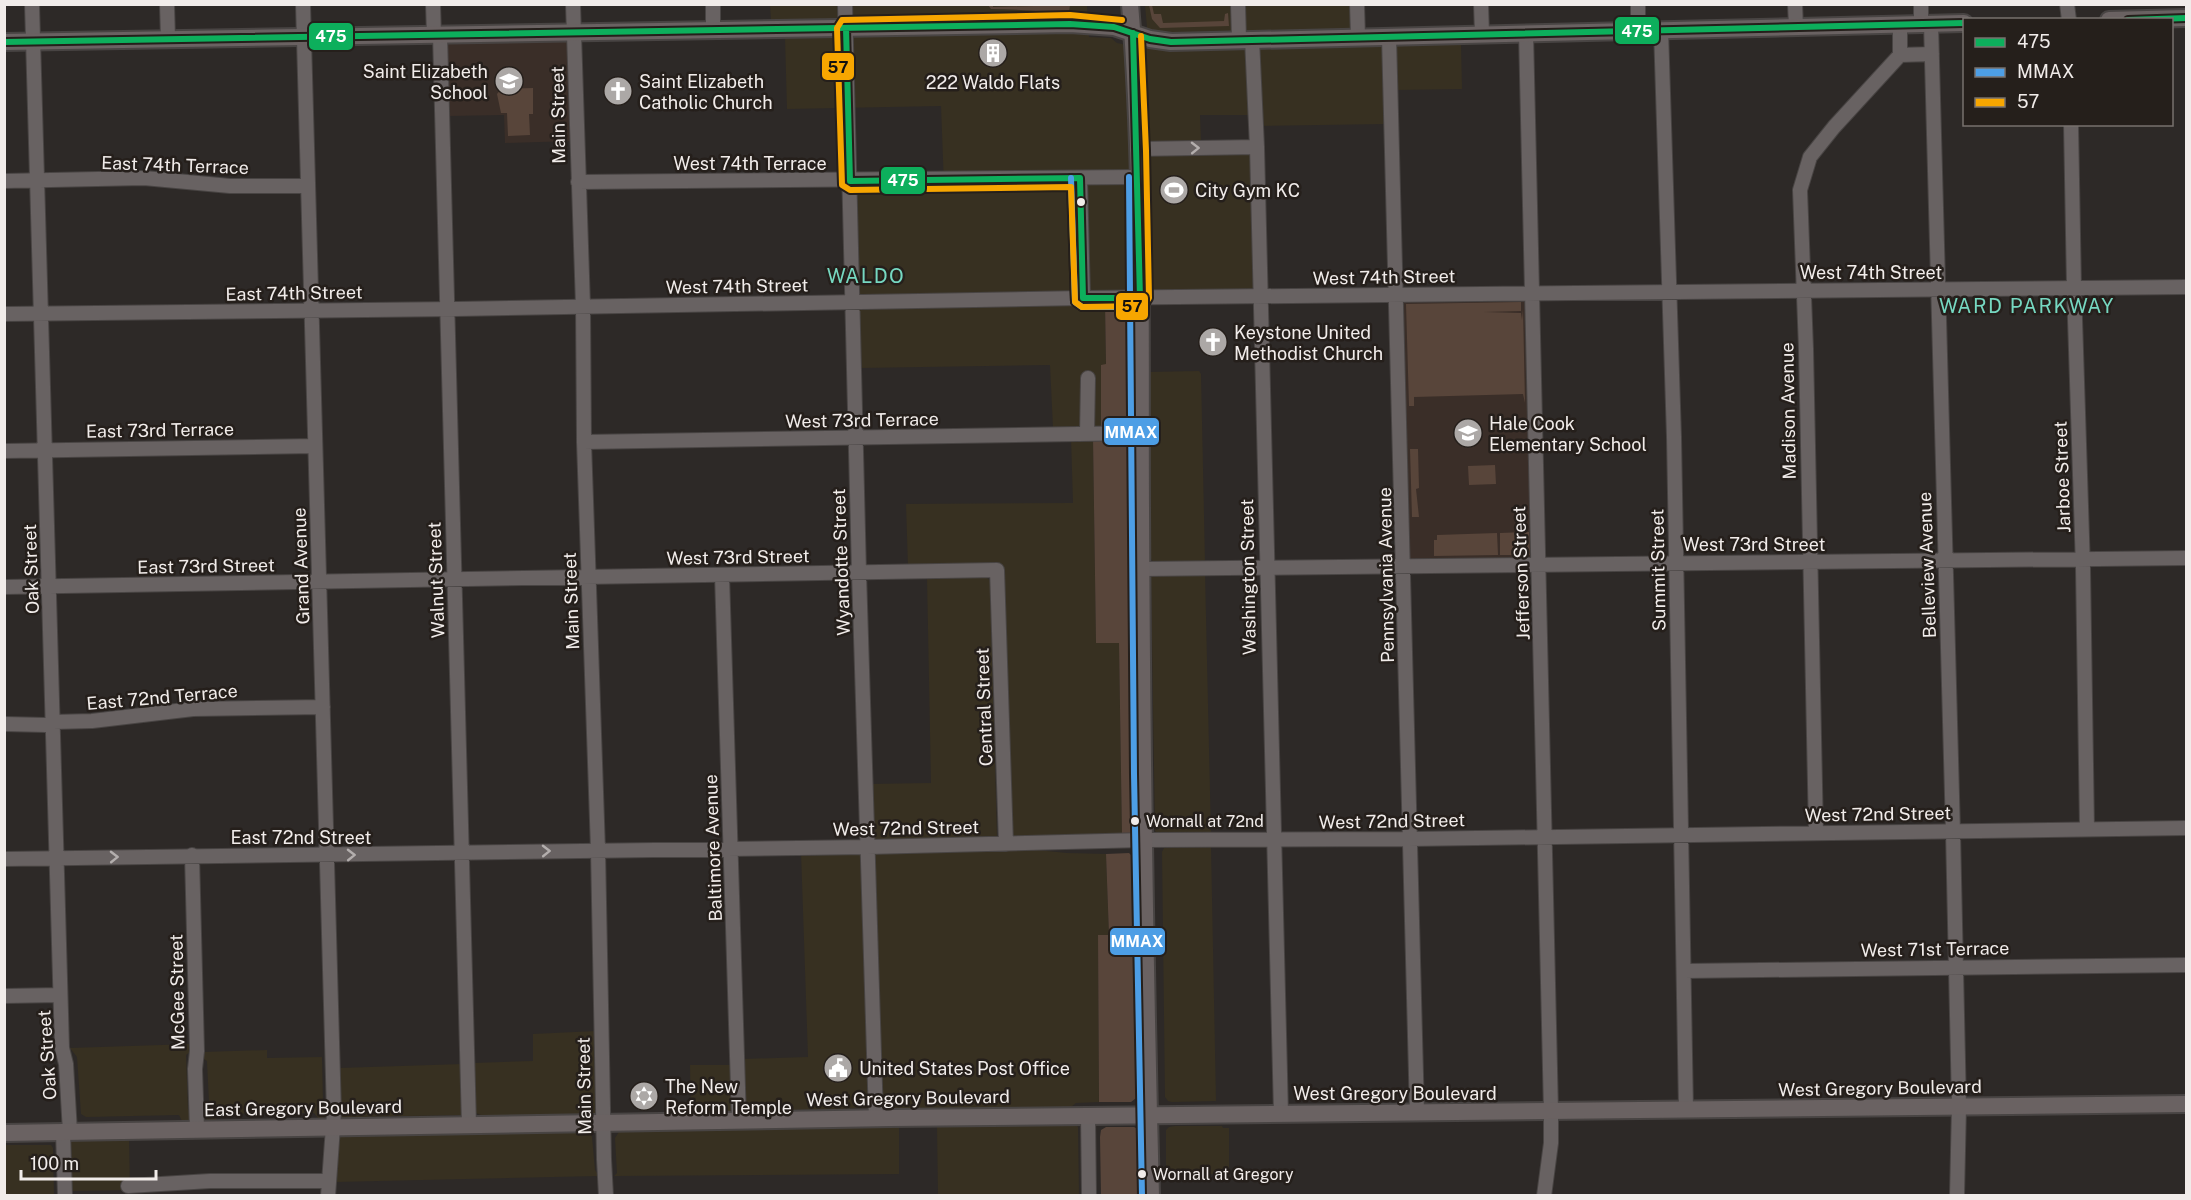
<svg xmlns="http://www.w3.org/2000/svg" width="2191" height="1200" font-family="'Public Sans',sans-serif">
	<rect width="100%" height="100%" fill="#2d2927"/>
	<path fill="#373021" d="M 770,5 L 1087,5 L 1089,37 L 1111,38 L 1117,43 L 1149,49 L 1145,5 L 1352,5 L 1353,45 L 1382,45 L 1384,48 L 1387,124 L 1251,126 L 1250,115 L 1200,115 L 1201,141 L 1248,153 L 1251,155 L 1254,286 L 1251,290 L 1105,303 L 1106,365 L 1101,365 L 1101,426 L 1053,428 L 1050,365 L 860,368 L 859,308 L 1026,293 L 859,295 L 856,189 L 944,186 L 941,106 L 787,109 L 785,37 L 771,21 Z
		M 1461,44 L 1462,89 L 1396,90 L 1395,48 L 1398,45 Z
		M 1199,371 L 1201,374 L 1205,562 L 1154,563 L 1151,559 L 1149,372 Z
		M 1071,438 L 1093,438 L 1096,643 L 1119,643 L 1122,837 L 1012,839 L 1001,567 L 908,568 L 906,504 L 1073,503 Z
		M 1205,573 L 1211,835 L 1158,834 L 1155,831 L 1151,577 L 1155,574 Z
		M 927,577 L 985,577 L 990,580 L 997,837 L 875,840 L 873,839 L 870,784 L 931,783 Z
		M 1169,847 L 1211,847 L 1216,1101 L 1172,1102 L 1168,1101 L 1165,1097 L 1162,852 L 1164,848 Z
		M 1027,849 L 1067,853 L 1106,854 L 1109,935 L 1098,936 L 1099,1102 L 1076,1103 L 1071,1107 L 885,1109 L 881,1106 L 873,853 Z
		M 801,852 L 860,853 L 862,856 L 869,1107 L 867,1108 L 750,1111 L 745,1109 L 743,1059 L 808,1057 Z
		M 596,1031 L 597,1111 L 595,1113 L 590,1115 L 481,1115 L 476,1113 L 473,1063 L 533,1061 L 533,1034 Z
		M 192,1044 L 190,1052 L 186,1055 L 188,1109 L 190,1113 L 190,1117 L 188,1121 L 182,1121 L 179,1115 L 86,1117 L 81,1114 L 77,1057 L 70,1048 Z
		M 267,1050 L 267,1058 L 322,1057 L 323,1102 L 328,1107 L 326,1116 L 320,1120 L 314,1113 L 216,1114 L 216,1120 L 212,1122 L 204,1118 L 203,1114 L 209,1102 L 207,1061 L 204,1059 L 203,1052 Z
		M 463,1064 L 464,1114 L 462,1115 L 353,1117 L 348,1119 L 341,1118 L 339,1068 Z
		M 690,1065 L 733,1065 L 733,1109 L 728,1112 L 691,1112 Z
		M 1076,1124 L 1078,1127 L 1079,1195 L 938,1195 L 937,1125 Z
		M 899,1126 L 899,1174 L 614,1176 L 617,1173 L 615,1138 L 619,1132 L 623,1130 Z
		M 1175,1126 L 1222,1126 L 1223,1128 L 1229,1128 L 1229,1174 L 1166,1174 L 1166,1130 L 1169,1127 Z
		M 589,1131 L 592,1137 L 595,1170 L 599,1176 L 335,1182 L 338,1136 L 341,1133 Z
		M 129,1138 L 130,1190 L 72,1191 L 71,1142 L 74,1139 Z
		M 4,1145 L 51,1145 L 53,1148 L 54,1195 L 5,1195 Z"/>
	<path fill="#3a2e28" d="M 568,42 L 572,141 L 505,143 L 504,115 L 448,116 L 446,45 L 448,43 Z
		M 1526,299 L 1532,558 L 1410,559 L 1409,555 L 1403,302 L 1405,301 Z"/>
	<path fill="#58453a" d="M 988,5 L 993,5 L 993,7 L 1070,5 L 1069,13 C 1043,12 1017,9 991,9 Z
		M 1149,5 L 1152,5 L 1154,14 L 1161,14 L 1163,23 L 1224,21 L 1225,14 L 1228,13 L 1229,26 L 1160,28 L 1152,19 Z
		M 533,88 L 533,114 L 529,114 L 530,135 L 508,136 L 507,113 L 501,113 L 497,94 L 501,89 Z
		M 1521,302 L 1521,311 L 1484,312 L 1521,313 L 1522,320 L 1523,309 L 1525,403 L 1523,394 L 1414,397 L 1414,406 L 1409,406 L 1406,304 Z
		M 1105,303 L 1129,304 L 1131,308 L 1133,422 L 1131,427 L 1101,426 L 1101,365 L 1106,364 Z
		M 1093,438 L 1131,440 L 1133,443 L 1136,829 L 1132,834 L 1122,837 L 1119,643 L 1096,643 Z
		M 1410,449 L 1418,449 L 1419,488 L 1416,489 L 1419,517 L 1412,517 Z
		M 1495,465 L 1496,484 L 1469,485 L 1468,466 Z
		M 1529,532 L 1530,555 L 1500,555 L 1500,533 Z
		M 1497,533 L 1498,555 L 1434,556 L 1434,540 L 1437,540 L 1437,535 Z
		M 1129,853 L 1137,861 L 1140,1095 L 1131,1102 L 1099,1102 L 1098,935 L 1109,935 L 1106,854 Z
		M 1106,1127 L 1134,1127 L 1140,1130 L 1142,1195 L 1101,1195 L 1100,1137 L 1101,1130 Z"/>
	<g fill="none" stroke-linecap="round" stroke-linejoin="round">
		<g stroke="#484443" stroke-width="16">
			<path id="minor" d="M 32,4 L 62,1048 L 66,1064 L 70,1132
				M 167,4 L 168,39
				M 303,4 L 334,1113 L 328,1196
				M 433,4 L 434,35
				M 573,4 L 583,306 L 584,442 L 598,850 L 604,1159 L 606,1196
				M 713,4 L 713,30
				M 845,4 L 859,573 L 876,1118
				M 1238,4 L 1239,39
				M 1357,4 L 1358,37
				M 1481,4 L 1482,34
				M 1638,4 L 1638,31
				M 1795,4 L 1796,27
				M 1921,4 L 1921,24
				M 2067,4 L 2069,20
				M 1931,24 L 1953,832 L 1959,1106 L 1957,1196
				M 1661,30 L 1674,437 L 1686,1110
				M 1526,33 L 1551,1112 L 1551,1143 L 1544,1196
				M 440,35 L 469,1125
				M 1389,37 L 1417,1113
				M 1252,39 L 1257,147 L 1281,1114
				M 1900,55 L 1932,54
				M 2071,124 L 2074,288 L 2083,568 L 2087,829
				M 1137,149 L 1257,147
				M 1080,178 L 1083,298
				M 4,181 L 144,178 L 230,186 L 308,186
				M 578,182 L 1138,177
				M 4,314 L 456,309 L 1083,298 L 2186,287
				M 1087,434 L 1088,378
				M 584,442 L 1141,433
				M 4,451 L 315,446
				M 1141,569 C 1490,564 1838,562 2186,558
				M 722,575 L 739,1120
				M 4,587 L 997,570 L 1006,844
				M 4,724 L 46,725 L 53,722 L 92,721 L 193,709 L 323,707
				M 1816,833 L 1806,349 L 1800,190 L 1810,157 L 1834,127 L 1900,55 L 1900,25
				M 192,855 L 197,1051 L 195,1069 L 197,1129
				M 4,859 L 868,847 L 1144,840 L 1410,839 L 2186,828
				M 1684,971 L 2186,965
				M 4,996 L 60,995
				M 1088,1115 L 1089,1196
				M 63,1132 L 65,1196
				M 128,1186 L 210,1181 L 329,1181"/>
		</g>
		<g stroke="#484443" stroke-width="20">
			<path id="major" d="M 1130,4 C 1144,171 1140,340 1141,507 C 1142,737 1145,966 1151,1196
				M 2109,20 L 2186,18
				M 4,42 L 1070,24 L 1114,27 L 1150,39 L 1171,42 L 1964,23
				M 4,1133 L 891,1118 L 2186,1104"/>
		</g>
		<use href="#minor" stroke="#686262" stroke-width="14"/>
		<use href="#major" stroke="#6a6262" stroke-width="16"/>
		<g stroke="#251f1b" stroke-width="10">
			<path id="bus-1" d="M 2128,20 L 2186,18
				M 846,28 L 850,181 L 1080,178 L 1083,298 L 1140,298 L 1133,33
				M 4,42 L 1070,24 L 1114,27 L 1150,39 L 1171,42 L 1964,23"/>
		</g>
		<g stroke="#251f1b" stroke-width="10">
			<path id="bus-2" d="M 1129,177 L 1134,774 L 1142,1196
				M 1071,178 L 1075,302 L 1082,307 L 1140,307"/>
		</g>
		<g stroke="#251f1b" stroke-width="10">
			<path id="bus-3" d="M 1122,20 L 1070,15 L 842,20 L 837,28 L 842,185 L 850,190 L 1071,187 L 1075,302 L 1082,307 L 1144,306 L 1149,298 L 1146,151 L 1141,36"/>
		</g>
		<use href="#bus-1" stroke="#0daf5c" stroke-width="6"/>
		<use href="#bus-2" stroke="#4d9ee5" stroke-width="6"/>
		<use href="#bus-3" stroke="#f7a600" stroke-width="6"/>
	</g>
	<defs><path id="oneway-chevron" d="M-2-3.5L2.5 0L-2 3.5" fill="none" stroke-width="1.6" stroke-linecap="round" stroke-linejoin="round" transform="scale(1.5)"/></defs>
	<g stroke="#b3aead">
		<use href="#oneway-chevron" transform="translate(1195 148) rotate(-1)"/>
		<use href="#oneway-chevron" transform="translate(546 851) rotate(-1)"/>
		<use href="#oneway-chevron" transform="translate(351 855) rotate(-1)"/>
		<use href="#oneway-chevron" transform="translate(114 857) rotate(-1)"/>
	</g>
	<defs>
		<g id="building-disc" transform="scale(1.5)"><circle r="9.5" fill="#aca8a6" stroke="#251f1b"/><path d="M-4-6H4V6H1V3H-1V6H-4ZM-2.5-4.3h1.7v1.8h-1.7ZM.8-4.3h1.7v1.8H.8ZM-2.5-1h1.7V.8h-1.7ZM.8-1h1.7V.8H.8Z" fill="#fff"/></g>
		<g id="school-disc" transform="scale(1.5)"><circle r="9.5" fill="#aca8a6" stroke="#251f1b"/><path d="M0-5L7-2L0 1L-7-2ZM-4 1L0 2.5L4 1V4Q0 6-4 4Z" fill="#fff"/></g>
		<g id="church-disc" transform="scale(1.5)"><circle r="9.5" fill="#aca8a6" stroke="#251f1b"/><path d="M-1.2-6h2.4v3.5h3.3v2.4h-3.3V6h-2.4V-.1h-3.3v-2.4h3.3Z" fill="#fff"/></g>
		<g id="stadium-disc" transform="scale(1.5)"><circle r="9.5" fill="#aca8a6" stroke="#251f1b"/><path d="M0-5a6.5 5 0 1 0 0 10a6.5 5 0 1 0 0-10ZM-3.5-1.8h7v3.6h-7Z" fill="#fff"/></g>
		<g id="civic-disc" transform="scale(1.5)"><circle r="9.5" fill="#aca8a6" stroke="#251f1b"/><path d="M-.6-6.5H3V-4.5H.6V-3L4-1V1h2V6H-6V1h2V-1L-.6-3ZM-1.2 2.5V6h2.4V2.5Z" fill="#fff"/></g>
		<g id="synagogue-disc" transform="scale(1.5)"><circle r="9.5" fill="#aca8a6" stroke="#251f1b"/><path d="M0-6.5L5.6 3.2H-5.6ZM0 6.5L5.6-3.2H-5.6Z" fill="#fff"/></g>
	</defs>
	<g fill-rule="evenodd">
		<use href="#building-disc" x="993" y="53"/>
		<use href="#school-disc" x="509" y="81"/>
		<use href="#church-disc" x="618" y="91"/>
		<use href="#stadium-disc" x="1174" y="190"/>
		<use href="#church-disc" x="1213" y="342"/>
		<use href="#school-disc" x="1468" y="433"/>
		<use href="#civic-disc" x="838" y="1068"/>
		<use href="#synagogue-disc" x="644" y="1096"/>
	</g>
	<g fill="#f1ecea" stroke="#251f1b" stroke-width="2">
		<circle cx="1081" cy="202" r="5"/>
		<circle cx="1135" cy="821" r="5"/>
		<circle cx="1142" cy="1174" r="5"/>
	</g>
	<g text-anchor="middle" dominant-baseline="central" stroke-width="5" stroke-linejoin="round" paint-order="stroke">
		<g font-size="16" fill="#f1ecea" stroke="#251f1b" text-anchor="start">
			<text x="1146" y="821">Wornall at 72nd</text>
			<text x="1153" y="1174">Wornall at Gregory</text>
		</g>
		<g font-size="18" fill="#f1ecea" stroke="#251f1b" text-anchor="start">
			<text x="488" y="71" text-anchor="end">Saint Elizabeth<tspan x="488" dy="21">School</tspan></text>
			<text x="639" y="81">Saint Elizabeth<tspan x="639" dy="21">Catholic Church</tspan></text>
			<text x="993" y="82" text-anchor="middle">222 Waldo Flats</text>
			<text x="1195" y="190">City Gym KC</text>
			<text x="1234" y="332">Keystone United<tspan x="1234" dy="21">Methodist Church</tspan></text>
			<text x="1489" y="423">Hale Cook<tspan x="1489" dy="21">Elementary School</tspan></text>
			<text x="859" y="1068">United States Post Office</text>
			<text x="665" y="1086">The New<tspan x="665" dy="21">Reform Temple</tspan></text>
		</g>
		<g font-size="18" fill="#f1ecea" stroke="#251f1b">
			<text transform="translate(558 115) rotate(-91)">Main Street</text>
			<text x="750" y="163">West 74th Terrace</text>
			<text transform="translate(175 165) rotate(2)">East 74th Terrace</text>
			<text x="1871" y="272">West 74th Street</text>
			<text transform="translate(1384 277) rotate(-1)">West 74th Street</text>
			<text transform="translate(737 286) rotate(-1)">West 74th Street</text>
			<text transform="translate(294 293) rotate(-1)">East 74th Street</text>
			<text transform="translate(1788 411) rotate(-91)">Madison Avenue</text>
			<text transform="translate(862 420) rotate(-1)">West 73rd Terrace</text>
			<text transform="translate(160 430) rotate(-1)">East 73rd Terrace</text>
			<text transform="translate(2062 477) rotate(-92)">Jarboe Street</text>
			<text x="1754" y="544">West 73rd Street</text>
			<text transform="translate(738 557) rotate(-1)">West 73rd Street</text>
			<text transform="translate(841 562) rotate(-92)">Wyandotte Street</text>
			<text transform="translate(1927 565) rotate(-92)">Belleview Avenue</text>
			<text transform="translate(206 566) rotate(-1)">East 73rd Street</text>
			<text transform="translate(301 566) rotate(-92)">Grand Avenue</text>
			<text transform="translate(31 569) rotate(-92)">Oak Street</text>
			<text transform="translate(1658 570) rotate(-91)">Summit Street</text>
			<text transform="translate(1521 573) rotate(-92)">Jefferson Street</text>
			<text transform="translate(1386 575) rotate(-91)">Pennsylvania Avenue</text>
			<text transform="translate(1248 577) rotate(-91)">Washington Street</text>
			<text transform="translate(436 580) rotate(-92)">Walnut Street</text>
			<text transform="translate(571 601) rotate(-92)">Main Street</text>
			<text transform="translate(162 697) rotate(-5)">East 72nd Terrace</text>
			<text transform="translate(984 707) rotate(-92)">Central Street</text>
			<text transform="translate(1878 814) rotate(-1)">West 72nd Street</text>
			<text transform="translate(1392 821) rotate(-1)">West 72nd Street</text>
			<text transform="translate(906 828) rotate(-1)">West 72nd Street</text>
			<text x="301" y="837">East 72nd Street</text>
			<text transform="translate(713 848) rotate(-92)">Baltimore Avenue</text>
			<text transform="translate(1935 949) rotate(-1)">West 71st Terrace</text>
			<text transform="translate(177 992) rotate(-91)">McGee Street</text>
			<text transform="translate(47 1055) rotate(-94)">Oak Street</text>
			<text transform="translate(584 1086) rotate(-91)">Main Street</text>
			<text transform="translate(1880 1088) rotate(-1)">West Gregory Boulevard</text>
			<text x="1395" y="1093">West Gregory Boulevard</text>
			<text transform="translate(908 1098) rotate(-1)">West Gregory Boulevard</text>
			<text transform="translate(303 1108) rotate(-1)">East Gregory Boulevard</text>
		</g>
		<g font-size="20" letter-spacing="1.5" fill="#76d8c1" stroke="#251f1b">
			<text x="866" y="276">WALDO</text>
			<text x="2027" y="306">WARD PARKWAY</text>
		</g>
	</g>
	<g stroke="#251f1b" stroke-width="2">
		<rect x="1614" y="16" width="46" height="29" rx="6" fill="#0daf5c"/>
		<rect x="308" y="22" width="46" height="29" rx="6" fill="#0daf5c"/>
		<rect x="821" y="52" width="34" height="29" rx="6" fill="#f7a600"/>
		<rect x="880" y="166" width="46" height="29" rx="6" fill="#0daf5c"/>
		<rect x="1115" y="292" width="34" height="29" rx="6" fill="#f7a600"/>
		<rect x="1103" y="417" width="57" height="29" rx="6" fill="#4d9ee5"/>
		<rect x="1109" y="927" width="57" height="29" rx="6" fill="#4d9ee5"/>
	</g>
	<g font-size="16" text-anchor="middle" font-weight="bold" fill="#fff">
		<text x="1637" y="37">475</text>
		<text x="331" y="42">475</text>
		<text x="903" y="186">475</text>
		<text x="1131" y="438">MMAX</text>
		<text x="1137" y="947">MMAX</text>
	</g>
	<g font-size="16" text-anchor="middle" font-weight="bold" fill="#111">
		<text x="838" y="73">57</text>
		<text x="1132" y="312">57</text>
	</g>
	<rect width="2191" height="1200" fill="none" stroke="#f1ecea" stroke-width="12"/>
	<rect x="1963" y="18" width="210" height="108" fill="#251f1b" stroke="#77716e" stroke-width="1.5"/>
	<rect x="1975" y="38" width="30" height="9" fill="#0daf5c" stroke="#77716e" stroke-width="1.5"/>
	<text x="2017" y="48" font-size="18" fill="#f1ecea">475</text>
	<rect x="1975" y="68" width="30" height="9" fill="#4d9ee5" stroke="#77716e" stroke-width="1.5"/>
	<text x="2017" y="78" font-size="18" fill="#f1ecea">MMAX</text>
	<rect x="1975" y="98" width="30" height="9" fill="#f7a600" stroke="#77716e" stroke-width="1.5"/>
	<text x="2017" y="108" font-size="18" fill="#f1ecea">57</text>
	<path d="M21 1170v9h135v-9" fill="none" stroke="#f1ecea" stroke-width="3"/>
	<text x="30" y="1170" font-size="18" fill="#f1ecea" stroke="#251f1b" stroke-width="4.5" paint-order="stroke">100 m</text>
</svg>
